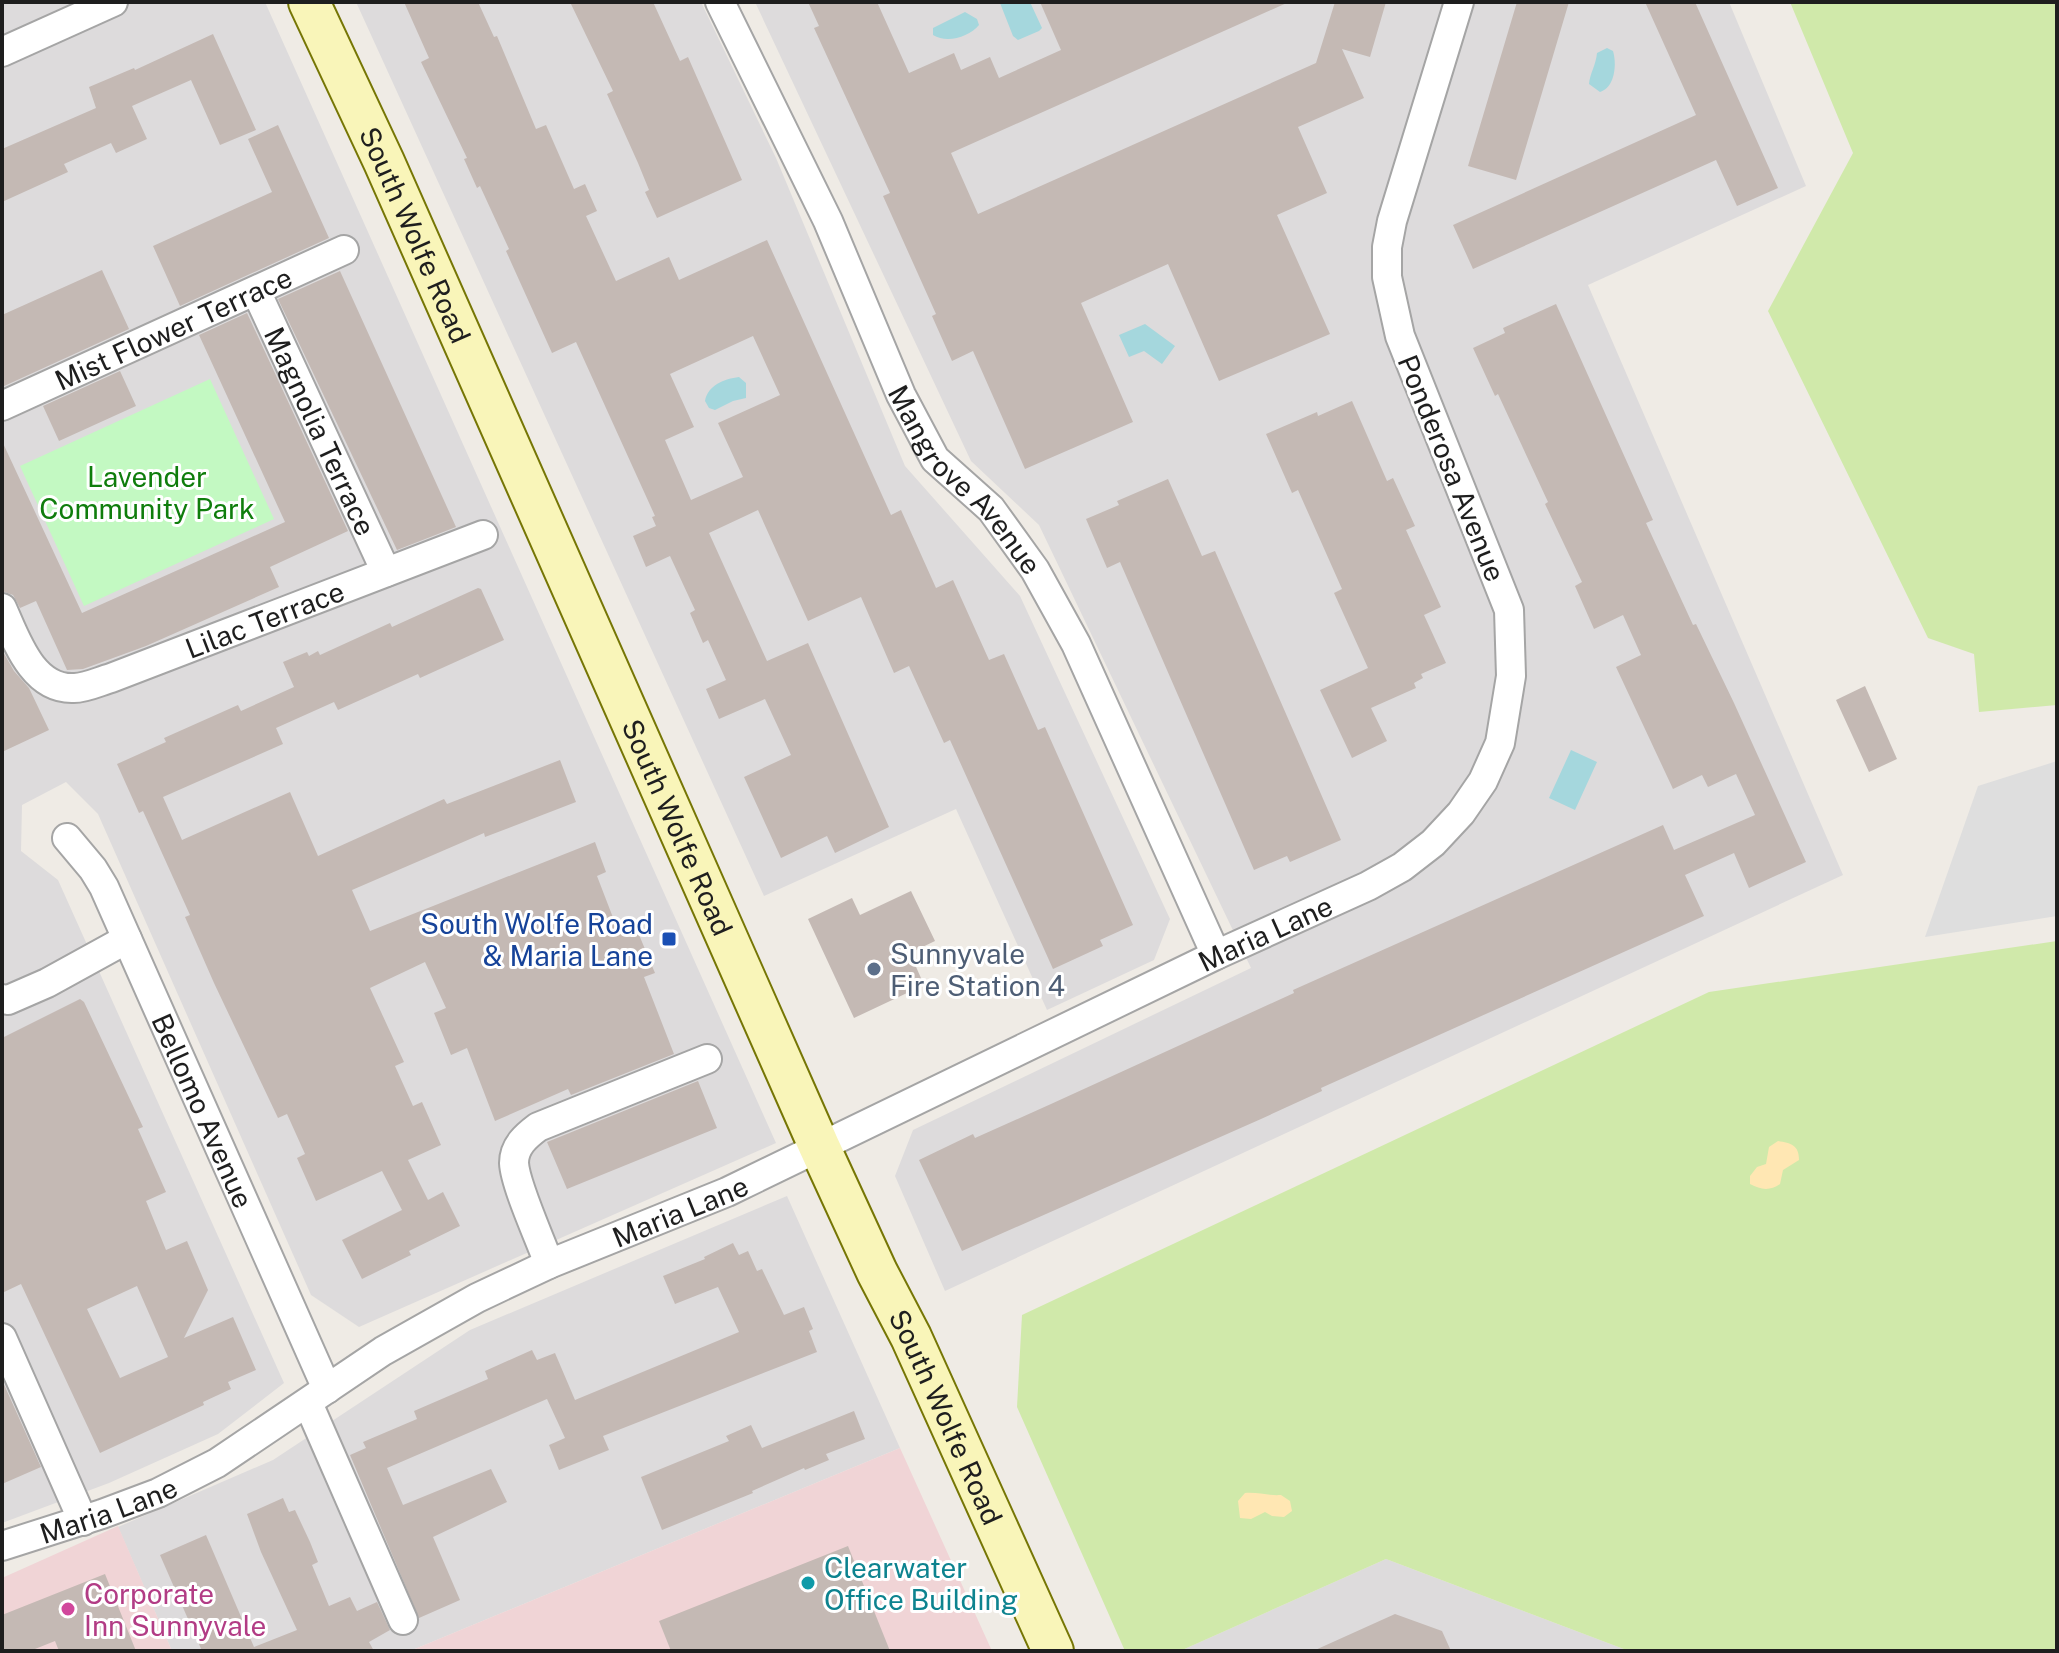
<svg xmlns="http://www.w3.org/2000/svg" width="2059" height="1653" font-family="'Public Sans',sans-serif">
	<rect width="100%" height="100%" fill="#efebe5"/>
	<path fill="#dddbdc" d="M 2,2 L 265,2 L 776,1143 L 359,1327 L 311,1295 L 98,814 L 66,782 L 22,805 L 21,851 L 58,880 L 284,1383 L 218,1434 L 109,1483 L 2,1523 Z
		M 356,2 L 701,2 L 776,158 L 905,466 L 1020,596 L 1170,919 L 1154,960 L 1047,1010 L 956,809 L 764,896 Z
		M 755,2 L 1729,2 L 1806,186 L 1588,285 L 1843,875 L 945,1291 L 895,1176 L 913,1130 L 1251,968 L 1039,525 L 971,461 Z
		M 787,1196 L 900,1448 L 410,1651 L 172,1651 L 118,1527 L 273,1460 L 470,1330 Z
		M 1386,1559 L 1629,1651 L 1180,1651 Z"/>
	<path fill="#f0d4d6" d="M 900,1448 L 992,1651 L 410,1651 Z
		M 118,1526 L 172,1651 L 2,1651 L 2,1578 Z"/>
	<path fill="#d0e9aa" d="M 1790,2 L 2057,2 L 2057,705 L 1979,712 L 1974,654 L 1928,638 L 1768,311 L 1853,153 Z
		M 2057,941 L 2057,1651 L 1629,1651 L 1386,1559 L 1180,1651 L 1125,1651 L 1017,1407 L 1022,1315 L 1709,992 Z"/>
	<path fill="#ffe7b3" d="M 1778,1141 C 1791,1143 1799,1145 1799,1160 L 1783,1170 L 1780,1184 C 1770,1191 1761,1190 1750,1184 L 1750,1176 L 1757,1167 L 1766,1164 L 1769,1147 Z
		M 1245,1493 C 1258,1492 1268,1496 1281,1495 L 1290,1501 L 1292,1511 L 1284,1517 L 1272,1516 L 1265,1512 L 1251,1519 L 1240,1518 L 1238,1501 Z"/>
	<path fill="#c3f9c2" d="M 210,379 L 274,519 L 84,606 L 20,466 Z"/>
	<path fill="#dedede" d="M 2057,761 L 2057,916 L 1925,937 L 1978,786 Z"/>
	<path fill="#a5d7dd" d="M 1002,2 L 1030,2 L 1042,28 L 1039,31 L 1018,40 L 1013,36 L 1000,3 Z
		M 965,12 L 977,19 L 979,25 C 969,37 947,44 933,35 L 933,28 Z
		M 1607,48 L 1613,51 C 1617,64 1615,88 1600,92 L 1589,84 C 1590,73 1596,65 1597,53 Z
		M 1145,324 L 1175,346 L 1162,364 L 1144,351 L 1129,357 L 1119,335 Z
		M 739,377 L 746,383 L 746,398 L 733,401 L 715,410 L 709,408 L 705,401 C 708,385 724,379 739,377 Z
		M 1571,750 L 1597,762 L 1575,810 L 1549,798 Z"/>
	<path fill="#c4b9b4" fill-rule="evenodd" d="M 404,2 L 478,2 L 494,37 L 497,36 L 536,129 L 546,125 L 574,189 L 585,184 L 597,211 L 586,216 L 616,281 L 669,257 L 679,280 L 767,240 L 891,515 L 901,510 L 936,588 L 953,580 L 989,660 L 1004,654 L 1038,730 L 1045,727 L 1133,925 L 1100,940 L 1103,946 L 1053,969 L 950,740 L 944,743 L 909,666 L 894,673 L 861,597 L 808,621 L 758,510 L 709,533 L 767,661 L 808,643 L 889,827 L 835,853 L 827,836 L 781,858 L 744,777 L 791,755 L 765,699 L 719,719 L 706,689 L 726,680 L 708,640 L 703,643 L 690,613 L 695,610 L 670,556 L 646,567 L 633,536 L 656,526 L 652,517 L 655,516 L 576,342 L 552,353 L 506,251 L 509,249 L 480,186 L 477,188 L 464,159 L 467,158 L 421,62 L 429,58 ZM 753,336 L 780,395 L 718,423 L 743,477 L 691,500 L 665,440 L 694,427 L 670,374 Z
		M 570,2 L 653,2 L 680,61 L 688,57 L 742,180 L 657,218 L 645,192 L 649,190 L 638,163 L 607,94 L 613,91 Z
		M 808,2 L 877,2 L 909,73 L 954,53 L 961,70 L 990,57 L 999,78 L 1061,50 L 1040,2 L 1289,2 L 951,153 L 978,214 L 1316,63 L 1335,2 L 1386,2 L 1370,57 L 1342,49 L 1364,98 L 1298,127 L 1327,193 L 1277,215 L 1330,334 L 1219,381 L 1168,264 L 1081,303 L 1133,422 L 1025,469 L 973,351 L 952,361 L 932,316 L 936,314 L 883,196 L 890,193 L 814,28 L 819,26 Z
		M 1517,2 L 1569,2 L 1516,180 L 1468,166 Z
		M 1645,2 L 1695,2 L 1778,188 L 1737,206 L 1716,160 L 1473,269 L 1453,225 L 1696,115 Z
		M 213,34 L 256,130 L 220,145 L 191,80 L 132,106 L 147,139 L 116,153 L 111,143 L 64,164 L 68,172 L 2,202 L 2,149 L 96,108 L 89,87 L 134,68 L 135,70 Z
		M 278,125 L 329,238 L 180,306 L 153,246 L 272,192 L 248,139 Z
		M 102,270 L 129,329 L 2,387 L 2,315 Z
		M 340,271 L 456,527 L 397,550 L 278,299 Z
		M 1556,304 L 1653,520 L 1646,523 L 1693,625 L 1696,624 L 1734,703 L 1806,862 L 1749,888 L 1734,853 L 1685,875 L 1704,916 L 1321,1088 L 1322,1091 L 1261,1119 L 962,1251 L 919,1160 L 973,1134 L 975,1138 L 1051,1104 L 1294,993 L 1293,990 L 1663,825 L 1674,850 L 1755,815 L 1736,774 L 1708,787 L 1702,775 L 1673,789 L 1616,667 L 1641,655 L 1623,615 L 1594,629 L 1575,586 L 1582,582 L 1545,504 L 1548,502 L 1498,394 L 1495,396 L 1473,348 L 1505,333 L 1503,328 Z
		M 247,313 L 348,531 L 270,567 L 279,587 L 146,646 L 83,669 L 67,670 L 36,601 L 20,608 L 13,595 L 2,591 L 2,441 L 82,613 L 285,522 L 199,335 Z
		M 120,371 L 136,406 L 59,441 L 43,406 Z
		M 1352,401 L 1387,481 L 1393,478 L 1415,526 L 1406,530 L 1441,607 L 1424,615 L 1446,663 L 1421,674 L 1423,678 L 1414,683 L 1416,688 L 1371,708 L 1387,741 L 1352,758 L 1320,690 L 1368,668 L 1334,593 L 1342,589 L 1298,490 L 1292,493 L 1266,434 L 1317,412 L 1318,416 Z
		M 1168,479 L 1202,556 L 1215,551 L 1341,840 L 1290,862 L 1287,856 L 1254,870 L 1120,562 L 1107,568 L 1086,519 L 1119,505 L 1117,501 Z
		M 478,588 L 481,589 L 504,640 L 420,678 L 418,674 L 338,710 L 334,702 L 276,728 L 283,744 L 163,797 L 182,840 L 290,792 L 318,856 L 444,799 L 447,804 L 560,760 L 576,802 L 485,837 L 484,833 L 352,890 L 370,931 L 595,842 L 606,872 L 597,876 L 617,928 L 619,927 L 623,936 L 637,930 L 655,973 L 644,977 L 674,1054 L 571,1095 L 568,1089 L 495,1121 L 467,1048 L 451,1055 L 434,1013 L 446,1008 L 425,962 L 370,988 L 404,1062 L 395,1066 L 413,1106 L 422,1102 L 441,1145 L 408,1160 L 428,1200 L 443,1192 L 460,1226 L 409,1251 L 411,1255 L 362,1279 L 342,1240 L 402,1210 L 382,1171 L 316,1201 L 297,1158 L 305,1154 L 287,1114 L 278,1118 L 214,983 L 185,917 L 190,915 L 143,811 L 139,813 L 117,764 L 166,742 L 164,738 L 238,705 L 241,711 L 294,687 L 283,662 L 307,652 L 309,656 L 318,651 L 320,655 L 390,623 L 392,627 Z
		M 2,650 L 14,671 L 29,688 L 49,730 L 2,752 Z
		M 1865,686 L 1897,759 L 1869,772 L 1836,700 Z
		M 911,891 L 935,941 L 910,953 L 924,985 L 854,1018 L 808,919 L 852,898 L 860,915 Z
		M 80,999 L 84,1002 L 143,1127 L 138,1129 L 166,1192 L 146,1201 L 166,1250 L 187,1241 L 208,1290 L 184,1338 L 233,1317 L 256,1370 L 228,1382 L 231,1389 L 203,1402 L 204,1405 L 100,1453 L 21,1284 L 2,1293 L 2,1038 ZM 137,1286 L 168,1357 L 120,1378 L 87,1309 Z
		M 698,1081 L 717,1128 L 567,1189 L 547,1142 Z
		M 733,1243 L 739,1255 L 748,1251 L 757,1271 L 762,1269 L 784,1315 L 804,1307 L 813,1329 L 809,1331 L 817,1352 L 603,1436 L 609,1450 L 559,1470 L 549,1445 L 565,1438 L 547,1399 L 387,1468 L 403,1505 L 491,1469 L 507,1502 L 433,1537 L 460,1600 L 419,1618 L 350,1455 L 366,1448 L 363,1442 L 417,1419 L 414,1411 L 488,1379 L 485,1371 L 532,1350 L 537,1360 L 555,1353 L 575,1400 L 739,1332 L 718,1287 L 675,1304 L 663,1276 L 705,1259 L 704,1257 Z
		M 2,1380 L 41,1467 L 2,1484 Z
		M 854,1411 L 865,1439 L 826,1454 L 829,1460 L 805,1470 L 804,1468 L 752,1491 L 753,1493 L 662,1530 L 641,1477 L 729,1441 L 726,1436 L 751,1425 L 762,1448 Z
		M 283,1498 L 289,1512 L 295,1510 L 310,1542 L 318,1562 L 312,1565 L 329,1606 L 350,1597 L 357,1611 L 377,1602 L 390,1630 L 369,1642 L 374,1651 L 202,1651 L 160,1555 L 206,1535 L 254,1647 L 297,1630 L 261,1552 L 247,1514 Z
		M 848,1546 L 890,1651 L 671,1651 L 659,1621 Z
		M 105,1574 L 136,1651 L 59,1651 L 55,1641 L 30,1651 L 2,1651 L 2,1615 Z
		M 1395,1614 L 1442,1631 L 1451,1651 L 1313,1651 Z"/>
	<g fill="none" stroke-linecap="round" stroke-linejoin="round">
		<g stroke="#a5a5a5" stroke-width="32">
			<g id="minor">
				<path id="s1" d="M 720,2 L 828,221 L 901,395 L 935,459 L 991,509 L 1035,570 L 1076,644 L 1216,955"/>
				<path d="M 2,52 L 113,2"/>
				<path id="s2" d="M 256,291 L 386,572"/>
				<path id="s3" d="M 2,406 L 344,250"/>
				<path id="s4" d="M 2,608 C 16,639 32,690 74,688 C 86,688 100,681 111,678 L 483,535"/>
				<path id="s5" d="M 67,838 L 93,869 L 104,887 L 327,1389"/>
				<path d="M 2,999 L 8,1000 L 47,983 L 127,939"/>
				<path d="M 549,1264 C 541,1241 515,1185 514,1163 C 514,1146 526,1136 538,1127 L 707,1059"/>
				<path d="M 2,1338 L 83,1521"/>
				<path d="M 308,1403 L 403,1620"/>
				<path id="s6" d="M 2,1546 L 102,1514 L 158,1493 L 217,1463 L 383,1351 L 477,1298 L 549,1264 L 727,1192 L 1216,955 L 1368,886 L 1402,867 L 1433,843 L 1461,813 L 1483,781 L 1500,743 L 1511,676 L 1509,610 L 1400,336 L 1387,277 L 1387,247 L 1392,221 L 1459,2"/>
			</g>
		</g>
		<g stroke="#767605" stroke-width="44">
			<g id="secondary">
				<path id="s7" d="M 309,2 L 384,162 L 819,1146 L 877,1272 L 911,1337 L 1053,1651"/>
			</g>
		</g>
		<use href="#minor" stroke="#fff" stroke-width="28"/>
		<use href="#secondary" stroke="#f9f5b9" stroke-width="40"/>
	</g>
	<rect fill="#1a4fb4" stroke="#fff" stroke-width="3" x="661" y="931" width="16" height="16" rx="4"/>
	<circle fill="#5c6f8a" stroke="#fff" stroke-width="3" cx="874" cy="969" r="8"/>
	<circle fill="#0f9aa8" stroke="#fff" stroke-width="3" cx="808" cy="1583" r="8"/>
	<circle fill="#d1479c" stroke="#fff" stroke-width="3" cx="68" cy="1609" r="8"/>
	<g text-anchor="middle" dominant-baseline="central" stroke-width="6" stroke-linejoin="round" paint-order="stroke">
		<g font-size="28" fill="#1e1e1e" stroke="#fff">
			<text stroke="none"><textPath href="#s7" startOffset="256">South Wolfe Road</textPath></text>
			<text stroke="none"><textPath href="#s3" startOffset="188">Mist Flower Terrace</textPath></text>
			<text stroke="none"><textPath href="#s2" startOffset="154">Magnolia Terrace</textPath></text>
			<text transform="translate(1452 468) rotate(68)">Ponderosa Avenue</text>
			<text stroke="none"><textPath href="#s1" startOffset="540">Mangrove Avenue</textPath></text>
			<text stroke="none"><textPath href="#s4" startOffset="318">Lilac Terrace</textPath></text>
			<text stroke="none"><textPath href="#s7" startOffset="904">South Wolfe Road</textPath></text>
			<text stroke="none"><textPath href="#s6" startOffset="1408">Maria Lane</textPath></text>
			<text stroke="none"><textPath href="#s5" startOffset="306">Bellomo Avenue</textPath></text>
			<text stroke="none"><textPath href="#s6" startOffset="760">Maria Lane</textPath></text>
			<text stroke="none"><textPath href="#s7" startOffset="1552">South Wolfe Road</textPath></text>
			<text stroke="none"><textPath href="#s6" startOffset="112">Maria Lane</textPath></text>
		</g>
		<g font-size="28" fill="#0f7d0c" stroke="#fff">
			<text x="147" y="476">Lavender<tspan x="147" dy="32">Community Park</tspan></text>
		</g>
		<g font-size="28" fill="#164399" stroke="#fff" text-anchor="end">
			<text x="653" y="923">South Wolfe Road<tspan x="653" dy="32">&amp; Maria Lane</tspan></text>
		</g>
		<g font-size="28" fill="#4e5e75" stroke="#fff" text-anchor="start">
			<text x="890" y="953">Sunnyvale<tspan x="890" dy="32">Fire Station 4</tspan></text>
		</g>
		<g font-size="28" fill="#0d838f" stroke="#fff" text-anchor="start">
			<text x="824" y="1567">Clearwater<tspan x="824" dy="32">Office Building</tspan></text>
		</g>
		<g font-size="28" fill="#b23c85" stroke="#fff" text-anchor="start">
			<text x="84" y="1593">Corporate<tspan x="84" dy="32">Inn Sunnyvale</tspan></text>
		</g>
	</g>
	<rect width="2059" height="1653" fill="none" stroke="#1e1e1e" stroke-width="8"/>
</svg>
